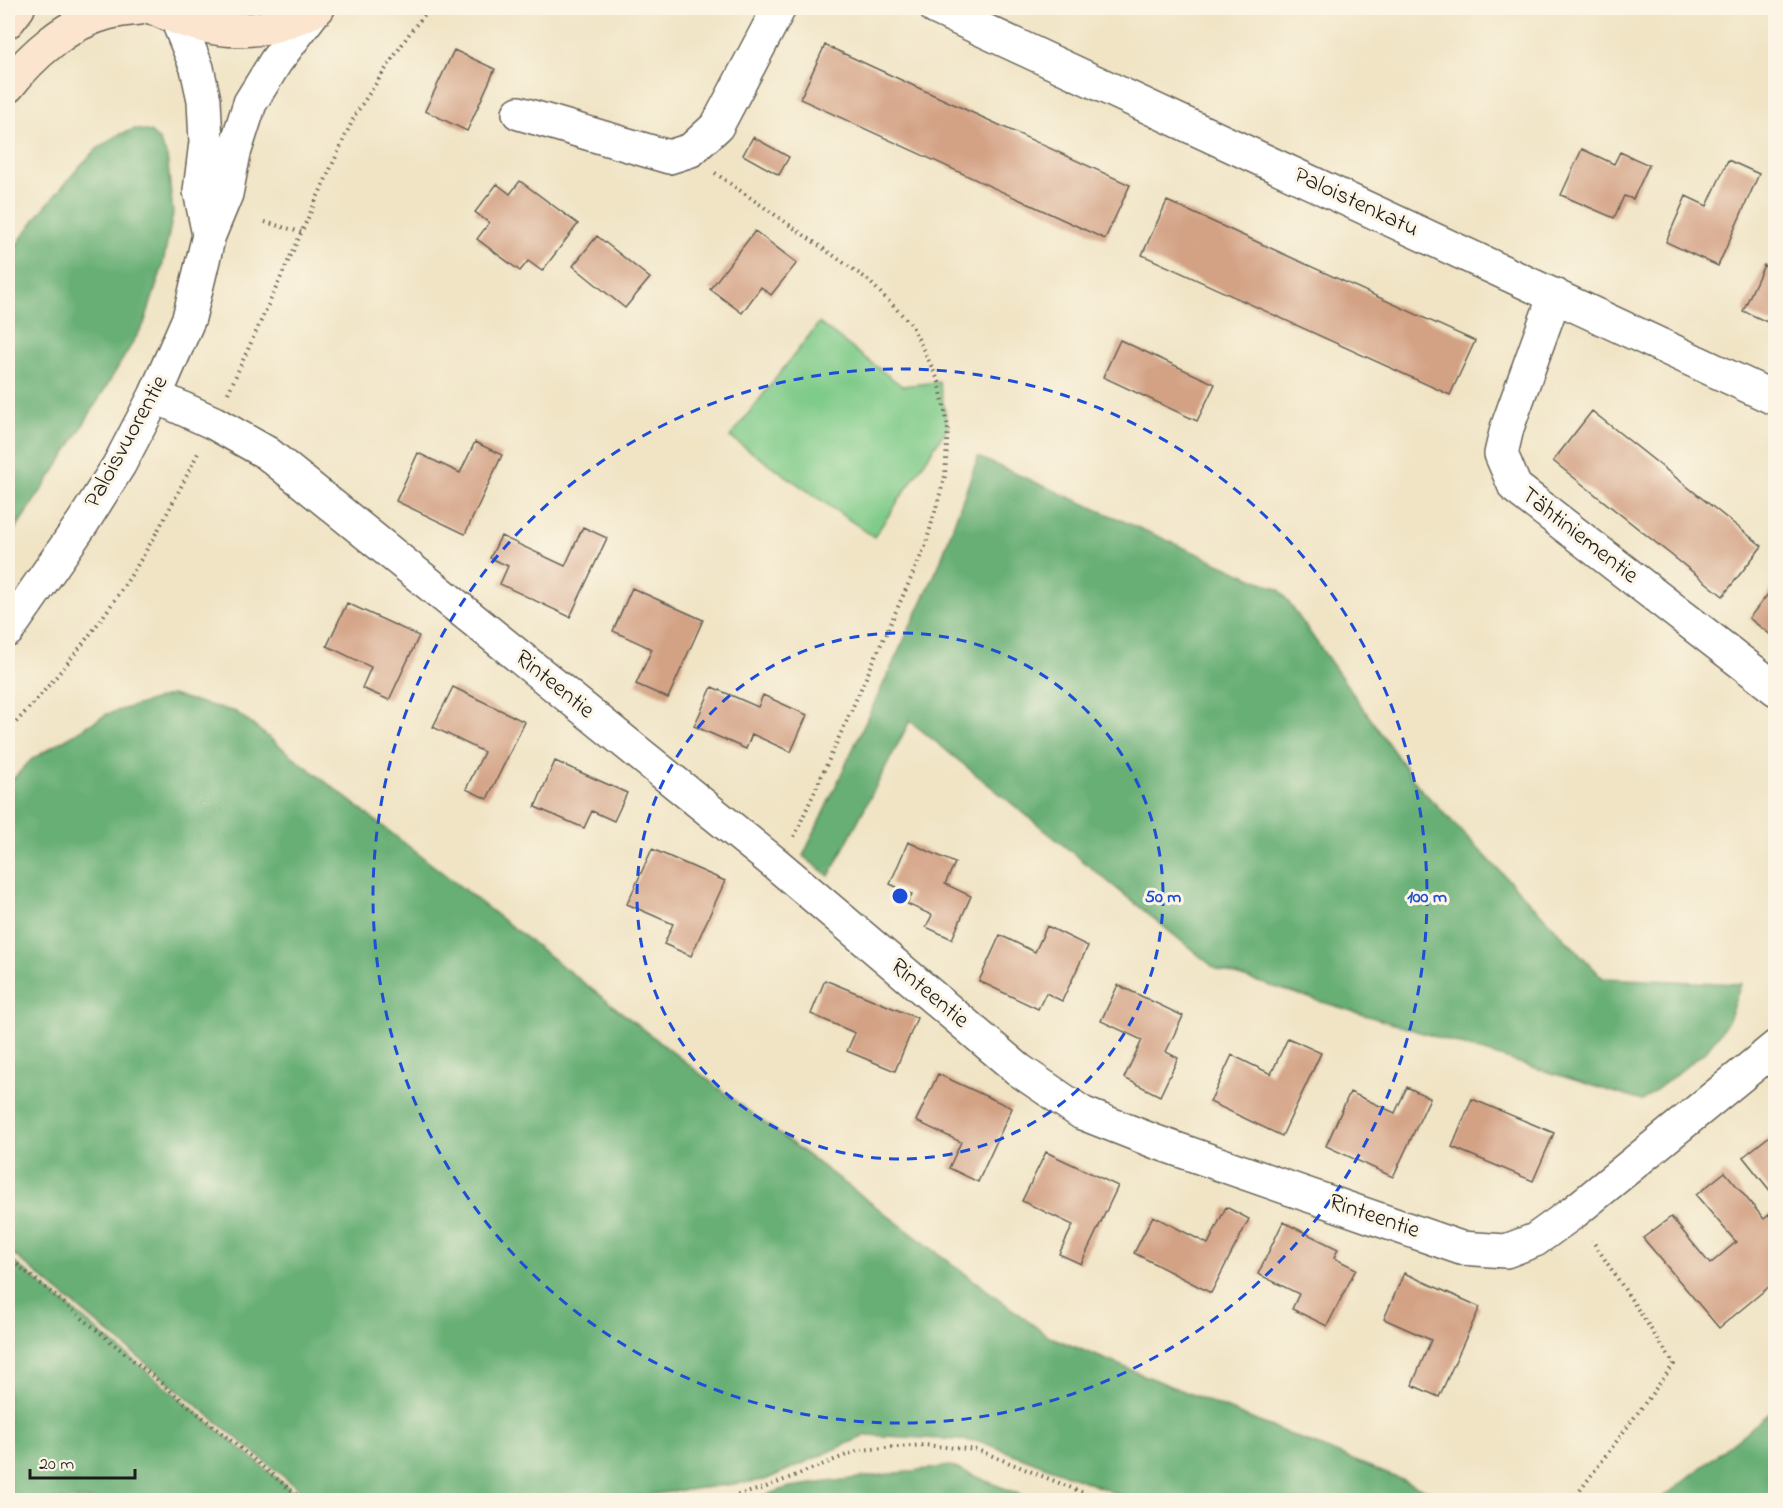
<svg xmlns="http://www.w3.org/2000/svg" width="1783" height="1508" font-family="'Indie Flower',sans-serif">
	<rect width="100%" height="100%" fill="#fcf5e5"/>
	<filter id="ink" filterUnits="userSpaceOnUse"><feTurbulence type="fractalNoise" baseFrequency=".0167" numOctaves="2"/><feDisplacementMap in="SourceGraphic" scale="12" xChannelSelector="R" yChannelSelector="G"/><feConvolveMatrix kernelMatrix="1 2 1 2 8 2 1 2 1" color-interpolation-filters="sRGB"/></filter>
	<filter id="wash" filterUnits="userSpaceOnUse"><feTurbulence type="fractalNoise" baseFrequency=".008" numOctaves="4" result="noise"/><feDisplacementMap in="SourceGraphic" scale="24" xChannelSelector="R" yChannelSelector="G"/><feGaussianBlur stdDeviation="1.35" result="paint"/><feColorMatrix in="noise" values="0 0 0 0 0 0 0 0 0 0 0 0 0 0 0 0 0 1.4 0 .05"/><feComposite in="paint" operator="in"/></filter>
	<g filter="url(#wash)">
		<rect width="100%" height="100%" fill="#f0e4c5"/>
		<path fill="#7fcb89" stroke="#4e7452" stroke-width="1.5" d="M 819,323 L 902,386 L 939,382 L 948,427 L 874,537 L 730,437 Z"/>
		<path fill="#67af75" stroke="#426648" stroke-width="1.5" d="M 135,129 L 150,132 L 159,140 L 167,156 L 173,214 L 162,268 L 144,324 L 65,455 L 8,540 L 8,256 L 40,213 L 80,166 L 97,149 L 118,135 Z
			M 978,457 L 1280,590 L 1418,786 L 1603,978 L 1741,984 L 1727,1023 L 1706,1051 L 1642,1101 L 1216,969 L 910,721 L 829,876 L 803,856 L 939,565 Z
			M 171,695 L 236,712 L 738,1103 L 1048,1336 L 1451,1500 L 1133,1500 L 979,1441 L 867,1435 L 765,1480 L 632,1497 L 620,1500 L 312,1500 L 8,1250 L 8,784 L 32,759 L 107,714 Z
			M 8,1257 L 279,1480 L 304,1500 L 8,1500 Z
			M 1775,1409 L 1775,1500 L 1660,1500 Z
			M 950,1466 L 1033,1500 L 751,1500 L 790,1487 Z"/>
		<g id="blocks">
			<path fill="#d3a184" d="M 825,45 L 1130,185 L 1105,239 L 800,99 Z
				M 454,50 L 495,69 L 467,131 L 425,111 Z
				M 753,137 L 789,157 L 779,175 L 743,155 Z
				M 1582,149 L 1614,164 L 1620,152 L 1649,165 L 1633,199 L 1624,196 L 1614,218 L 1561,195 Z
				M 1728,160 L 1759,174 L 1718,266 L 1666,242 L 1686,196 L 1707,206 Z
				M 520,181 L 578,224 L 542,271 L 528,261 L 520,271 L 477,239 L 489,223 L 475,212 L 497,184 L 510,194 Z
				M 1167,201 L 1475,341 L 1450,395 L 1142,255 Z
				M 755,231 L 797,263 L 771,295 L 761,287 L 742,313 L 710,289 Z
				M 597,236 L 650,278 L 625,308 L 573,266 Z
				M 1764,265 L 1776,270 L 1776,326 L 1743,311 Z
				M 1120,340 L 1215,384 L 1197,421 L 1103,377 Z
				M 1592,411 L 1762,546 L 1723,596 L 1553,461 Z
				M 475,442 L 502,455 L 465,534 L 396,501 L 418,453 L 460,473 Z
				M 583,527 L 607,538 L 570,617 L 500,584 L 508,566 L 490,558 L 501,536 L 565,566 Z
				M 1776,584 L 1776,639 L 1749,618 Z
				M 632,588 L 703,620 L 668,698 L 636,684 L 652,649 L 613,631 Z
				M 347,603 L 419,636 L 389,700 L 362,688 L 371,667 L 327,646 Z
				M 453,687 L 525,722 L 487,799 L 466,789 L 484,752 L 433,727 Z
				M 712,687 L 758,707 L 763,695 L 807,715 L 791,752 L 752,734 L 746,749 L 694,726 Z
				M 555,761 L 627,793 L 614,821 L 592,811 L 584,828 L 535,807 Z
				M 908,842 L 955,863 L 945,884 L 971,896 L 952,939 L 926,927 L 932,915 L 907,904 L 912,894 L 890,884 Z
				M 652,849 L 725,881 L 691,956 L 664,944 L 673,924 L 627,904 Z
				M 1047,926 L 1088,946 L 1062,1001 L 1046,993 L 1038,1009 L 979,981 L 1000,935 L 1035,952 Z
				M 825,980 L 917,1018 L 895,1071 L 847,1051 L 855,1033 L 811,1014 Z
				M 1118,985 L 1183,1016 L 1166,1052 L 1178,1058 L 1160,1096 L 1124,1078 L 1142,1040 L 1101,1021 Z
				M 1288,1038 L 1321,1053 L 1282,1136 L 1210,1102 L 1232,1055 L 1271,1074 Z
				M 938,1074 L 1012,1108 L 978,1182 L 949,1168 L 961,1142 L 916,1121 Z
				M 1407,1087 L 1430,1098 L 1393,1177 L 1326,1146 L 1350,1092 L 1395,1113 Z
				M 1472,1099 L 1554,1133 L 1533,1181 L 1452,1147 Z
				M 1771,1135 L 1776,1141 L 1776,1198 L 1743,1157 Z
				M 1046,1152 L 1118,1186 L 1081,1264 L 1059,1254 L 1073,1225 L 1022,1201 Z
				M 1725,1172 L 1764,1219 L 1776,1209 L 1776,1281 L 1719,1328 L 1643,1238 L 1671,1217 L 1710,1264 L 1736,1242 L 1696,1195 Z
				M 1226,1207 L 1249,1219 L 1211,1293 L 1134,1253 L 1153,1216 L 1208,1244 Z
				M 1283,1222 L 1338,1249 L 1334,1258 L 1356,1269 L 1327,1326 L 1292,1309 L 1299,1294 L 1258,1274 Z
				M 1404,1273 L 1480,1307 L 1439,1397 L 1412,1385 L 1431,1340 L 1384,1319 Z"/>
		</g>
	</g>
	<g filter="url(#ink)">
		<use href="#blocks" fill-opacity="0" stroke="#666257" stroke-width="1.5"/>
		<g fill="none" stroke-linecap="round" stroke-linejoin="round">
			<g stroke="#666257" stroke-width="36">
				<path id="minor" d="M 936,8 L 1776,399
					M 177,19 L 197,68 L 204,100 L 206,142 L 200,191 L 209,235
					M 519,113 L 669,157 L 691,150 L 717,126 L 779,8
					M 1555,295 L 1507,428 L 1501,454 L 1515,487 L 1776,689
					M 155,396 L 214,423 L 267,453 L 776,864 L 1019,1070 L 1082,1113 L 1156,1142 L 1461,1248 L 1506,1251 L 1535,1240 L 1574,1212 L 1776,1047
					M 8,630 L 83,522 L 119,465 L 155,396 L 189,318 L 209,235 L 226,194 L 234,153 L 250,103 L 276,61 L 314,11"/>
			</g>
			<g stroke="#666257" stroke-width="36">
				<path id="secondary" d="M 154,8 C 198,29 246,39 293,19 C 301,16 311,13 318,8
					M 8,21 L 18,8
					M 8,86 C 32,55 68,23 107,13 C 118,10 129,9 140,8"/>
			</g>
			<path stroke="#666257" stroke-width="4" stroke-dasharray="1.5 4.5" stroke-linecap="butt" d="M 715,173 L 867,279 L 911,324 L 939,382 L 948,427 L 945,476 L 925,547 L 794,837
				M 265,222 L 301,232
				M 228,393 L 355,115 L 411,31 L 430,8
				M 8,731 C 62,673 112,611 151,542 C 168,513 183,483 198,453
				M 8,1257 L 303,1500
				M 720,1500 L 764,1488 L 859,1450 L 924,1445 L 978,1450 L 1101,1500
				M 1573,1500 L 1674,1364 L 1592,1240"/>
			<use href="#minor" stroke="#fff" stroke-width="33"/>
			<use href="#secondary" stroke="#fce5cf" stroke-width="33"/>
		</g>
	</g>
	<g fill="none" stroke="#1d4ed8" stroke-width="3" stroke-dasharray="10 8">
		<circle cx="900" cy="896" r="263"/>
		<circle cx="900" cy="896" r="527"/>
	</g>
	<g text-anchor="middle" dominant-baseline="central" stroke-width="6" stroke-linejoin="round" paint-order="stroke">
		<g font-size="24" fill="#1c1c1c" stroke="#fcf5e5">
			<text transform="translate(1356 203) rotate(25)">Paloistenkatu</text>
			<text transform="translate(127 442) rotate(-61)">Paloisvuorentie</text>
			<text transform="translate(1579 536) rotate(38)">Tähtiniementie</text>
			<text transform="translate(554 685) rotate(39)">Rinteentie</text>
			<text transform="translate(929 994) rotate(40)">Rinteentie</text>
			<text transform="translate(1374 1217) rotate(19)">Rinteentie</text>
		</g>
	</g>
	<circle cx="900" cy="896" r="9" fill="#1d4ed8" stroke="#fcf5e5" stroke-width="3"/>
	<g font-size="18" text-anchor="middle" font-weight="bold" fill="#1d4ed8" stroke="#fcf5e5" stroke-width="6" stroke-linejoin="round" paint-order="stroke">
		<text x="1163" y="902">50 m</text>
		<text x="1427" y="902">100 m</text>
	</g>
	<rect width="1783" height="1508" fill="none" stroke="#fcf5e5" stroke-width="30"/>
	<path d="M30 1469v9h105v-9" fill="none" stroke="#1c1c1c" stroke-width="3"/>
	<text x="39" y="1469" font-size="18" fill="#1c1c1c" stroke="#fcf5e5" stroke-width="4.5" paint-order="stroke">20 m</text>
</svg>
